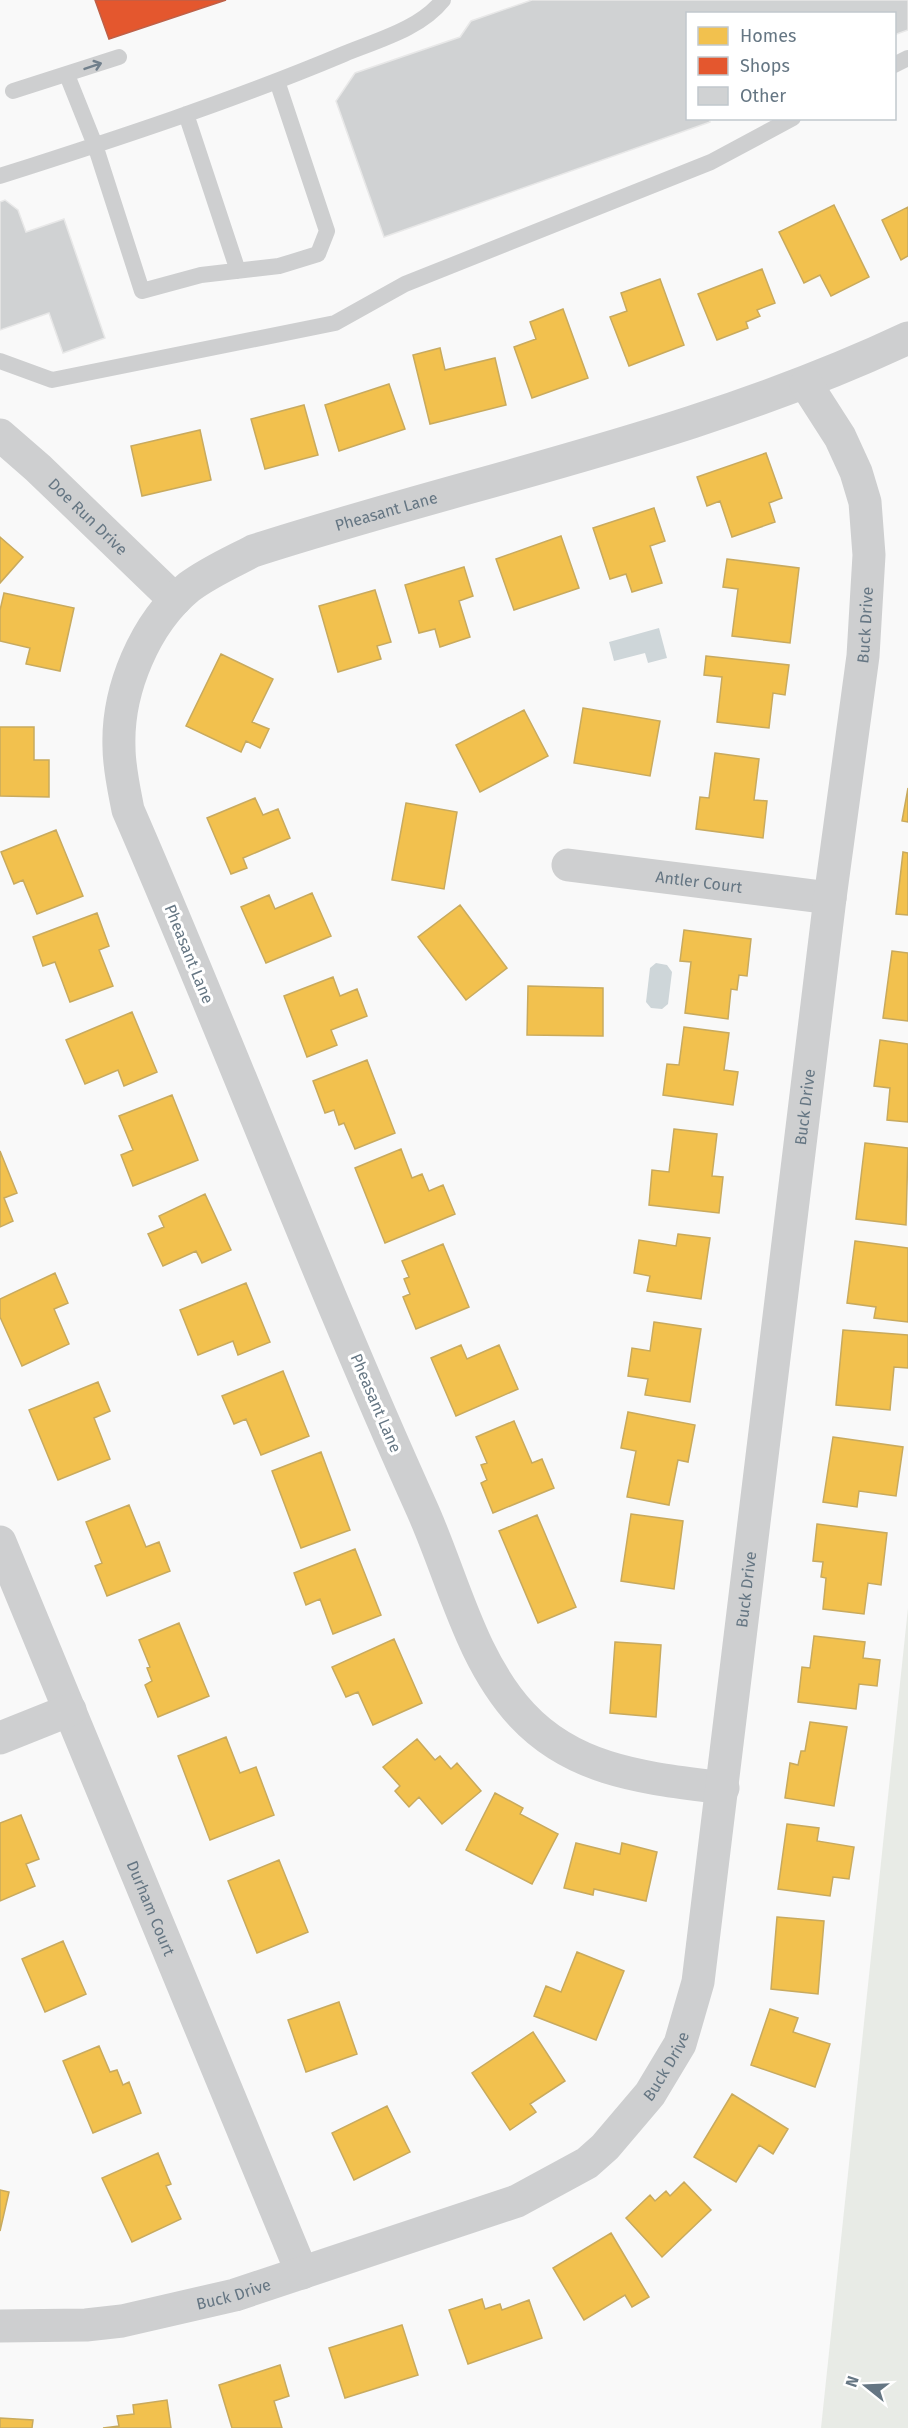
<svg xmlns="http://www.w3.org/2000/svg" width="908" height="2428" font-family="'Fira Sans',sans-serif">
	<rect width="100%" height="100%" fill="#f9f9f9"/>
	<path fill="#e8ebe6" d="M 908,1608 L 908,2428 L 821,2428 Z"/>
	<path fill="#ced6d9" d="M 659,628 L 667,658 L 648,663 L 645,653 L 614,661 L 609,642 Z
		M 656,963 L 667,965 L 672,972 L 668,1004 L 662,1009 L 651,1008 L 646,1002 L 650,968 Z"/>
	<path fill="#f2c14e" stroke="#c8aa5e" stroke-width="1.5" d="M 834,205 L 869,277 L 831,296 L 820,275 L 804,283 L 779,232 Z
		M 908,207 L 908,256 L 901,260 L 882,220 Z
		M 762,269 L 775,303 L 757,310 L 760,316 L 746,322 L 748,328 L 717,340 L 698,294 Z
		M 660,279 L 684,345 L 629,366 L 610,317 L 627,311 L 621,293 Z
		M 563,309 L 588,378 L 532,398 L 514,347 L 536,339 L 530,322 Z
		M 440,348 L 445,370 L 495,358 L 506,405 L 430,424 L 413,355 Z
		M 389,384 L 405,429 L 339,451 L 325,405 Z
		M 304,405 L 318,455 L 265,469 L 251,419 Z
		M 200,430 L 211,480 L 142,496 L 131,446 Z
		M 766,453 L 782,498 L 769,503 L 775,522 L 732,537 L 720,501 L 707,506 L 697,477 Z
		M 654,508 L 665,541 L 650,546 L 662,583 L 632,592 L 626,574 L 610,579 L 593,528 Z
		M 561,536 L 579,588 L 514,610 L 496,559 Z
		M 0,537 L 23,557 L 0,583 Z
		M 727,559 L 799,568 L 790,643 L 732,636 L 738,589 L 723,587 Z
		M 464,567 L 473,596 L 459,601 L 470,637 L 440,647 L 435,629 L 419,633 L 405,585 Z
		M 375,590 L 391,642 L 377,646 L 381,659 L 338,672 L 319,606 Z
		M 4,593 L 74,608 L 60,671 L 26,664 L 30,648 L 0,641 L 0,610 Z
		M 221,654 L 273,679 L 252,722 L 269,729 L 260,748 L 246,741 L 241,752 L 186,726 Z
		M 706,656 L 789,665 L 785,695 L 773,693 L 769,728 L 717,722 L 722,677 L 704,675 Z
		M 583,708 L 660,721 L 650,776 L 574,763 Z
		M 524,710 L 548,756 L 480,792 L 456,745 Z
		M 0,727 L 34,727 L 34,760 L 49,760 L 49,797 L 0,796 Z
		M 715,753 L 759,759 L 754,800 L 767,801 L 763,838 L 696,829 L 700,797 L 709,798 Z
		M 908,788 L 908,822 L 902,821 Z
		M 255,798 L 263,815 L 278,809 L 290,838 L 243,858 L 247,868 L 231,874 L 207,818 Z
		M 406,803 L 457,812 L 444,889 L 392,880 Z
		M 56,830 L 83,896 L 37,914 L 23,880 L 14,884 L 1,852 Z
		M 903,852 L 908,853 L 908,915 L 896,914 Z
		M 312,893 L 331,936 L 266,963 L 241,907 L 269,895 L 275,909 Z
		M 460,905 L 507,968 L 466,1000 L 418,937 Z
		M 97,913 L 109,946 L 99,950 L 113,986 L 70,1002 L 55,962 L 43,966 L 33,937 Z
		M 684,930 L 751,939 L 747,976 L 739,975 L 737,990 L 731,989 L 728,1019 L 685,1013 L 691,962 L 680,961 Z
		M 892,951 L 908,953 L 908,1021 L 883,1018 Z
		M 333,977 L 340,996 L 357,989 L 367,1016 L 331,1030 L 337,1045 L 307,1057 L 284,996 Z
		M 528,986 L 603,988 L 603,1036 L 527,1035 Z
		M 132,1012 L 157,1072 L 124,1086 L 118,1070 L 85,1084 L 66,1040 Z
		M 684,1027 L 729,1033 L 724,1070 L 738,1072 L 733,1105 L 663,1095 L 667,1064 L 679,1065 Z
		M 880,1040 L 908,1044 L 908,1122 L 887,1120 L 890,1088 L 874,1086 Z
		M 367,1060 L 395,1133 L 355,1149 L 344,1123 L 339,1125 L 334,1110 L 325,1113 L 313,1081 Z
		M 172,1095 L 198,1160 L 133,1186 L 121,1155 L 133,1150 L 119,1116 Z
		M 674,1129 L 717,1134 L 712,1176 L 723,1177 L 719,1213 L 649,1205 L 652,1170 L 669,1172 Z
		M 865,1143 L 908,1148 L 906,1225 L 856,1219 Z
		M 401,1149 L 412,1178 L 422,1174 L 429,1191 L 443,1185 L 455,1214 L 385,1243 L 355,1168 Z
		M 0,1151 L 17,1193 L 4,1198 L 13,1221 L 0,1227 Z
		M 205,1194 L 231,1250 L 202,1263 L 196,1251 L 163,1266 L 148,1234 L 164,1227 L 159,1216 Z
		M 678,1234 L 710,1238 L 701,1299 L 647,1291 L 650,1276 L 634,1273 L 639,1240 L 676,1246 Z
		M 855,1241 L 908,1248 L 908,1322 L 874,1318 L 876,1307 L 847,1303 Z
		M 443,1244 L 469,1307 L 416,1329 L 403,1297 L 410,1294 L 404,1279 L 409,1277 L 402,1261 Z
		M 55,1273 L 68,1303 L 54,1309 L 69,1344 L 22,1366 L 0,1317 L 0,1299 Z
		M 246,1283 L 270,1342 L 238,1355 L 233,1341 L 198,1355 L 180,1310 Z
		M 654,1322 L 701,1329 L 690,1402 L 645,1395 L 648,1379 L 628,1376 L 632,1348 L 650,1351 Z
		M 843,1330 L 908,1335 L 908,1368 L 894,1367 L 890,1410 L 836,1405 Z
		M 461,1345 L 467,1359 L 499,1345 L 518,1389 L 456,1416 L 431,1358 Z
		M 283,1371 L 309,1436 L 261,1455 L 246,1419 L 234,1424 L 222,1396 Z
		M 98,1382 L 110,1411 L 94,1418 L 110,1459 L 58,1480 L 29,1410 Z
		M 628,1412 L 695,1425 L 688,1462 L 678,1460 L 669,1505 L 627,1497 L 636,1451 L 621,1448 Z
		M 514,1421 L 532,1463 L 542,1459 L 554,1488 L 493,1513 L 481,1483 L 487,1480 L 481,1465 L 487,1463 L 476,1437 Z
		M 833,1437 L 903,1447 L 896,1496 L 859,1491 L 857,1507 L 823,1502 Z
		M 321,1452 L 350,1530 L 301,1548 L 272,1471 Z
		M 129,1505 L 146,1547 L 159,1542 L 170,1571 L 107,1596 L 95,1566 L 102,1563 L 86,1522 Z
		M 631,1514 L 683,1521 L 674,1589 L 621,1581 Z
		M 537,1515 L 576,1607 L 538,1623 L 499,1531 Z
		M 817,1524 L 887,1533 L 881,1585 L 868,1583 L 864,1614 L 823,1609 L 826,1578 L 821,1577 L 823,1562 L 813,1561 Z
		M 355,1549 L 381,1615 L 333,1634 L 320,1599 L 306,1605 L 294,1573 Z
		M 179,1623 L 209,1696 L 158,1717 L 145,1685 L 152,1681 L 147,1668 L 150,1667 L 139,1640 Z
		M 814,1636 L 865,1642 L 863,1658 L 880,1660 L 877,1686 L 859,1684 L 856,1709 L 798,1702 L 802,1667 L 810,1668 Z
		M 394,1639 L 422,1703 L 373,1725 L 358,1692 L 346,1697 L 332,1667 Z
		M 615,1642 L 661,1645 L 656,1717 L 610,1713 Z
		M 810,1722 L 847,1727 L 834,1806 L 785,1798 L 790,1763 L 798,1765 L 801,1751 L 805,1751 Z
		M 226,1737 L 240,1773 L 256,1767 L 274,1815 L 210,1840 L 178,1756 Z
		M 417,1739 L 435,1760 L 440,1756 L 451,1769 L 457,1763 L 481,1791 L 442,1824 L 419,1797 L 409,1807 L 395,1791 L 400,1786 L 383,1767 Z
		M 495,1793 L 523,1808 L 520,1814 L 558,1834 L 532,1884 L 466,1850 Z
		M 21,1815 L 39,1859 L 26,1864 L 35,1886 L 0,1901 L 0,1823 Z
		M 787,1824 L 819,1828 L 817,1841 L 854,1847 L 849,1879 L 833,1877 L 830,1896 L 778,1889 Z
		M 576,1843 L 620,1854 L 622,1843 L 657,1852 L 646,1901 L 594,1889 L 593,1895 L 564,1888 Z
		M 279,1860 L 308,1932 L 257,1953 L 228,1881 Z
		M 777,1917 L 824,1921 L 818,1994 L 771,1989 Z
		M 63,1941 L 86,1994 L 45,2012 L 22,1959 Z
		M 577,1952 L 624,1971 L 596,2040 L 534,2016 L 546,1986 L 561,1992 Z
		M 339,2002 L 357,2054 L 306,2072 L 288,2020 Z
		M 770,2009 L 798,2018 L 793,2032 L 830,2044 L 815,2087 L 751,2065 Z
		M 533,2032 L 565,2081 L 530,2104 L 536,2112 L 510,2130 L 472,2073 Z
		M 99,2046 L 110,2072 L 117,2070 L 123,2085 L 129,2082 L 141,2113 L 93,2133 L 63,2061 Z
		M 732,2094 L 788,2129 L 773,2154 L 759,2145 L 736,2182 L 694,2157 Z
		M 387,2106 L 410,2152 L 354,2180 L 332,2133 Z
		M 158,2153 L 171,2184 L 166,2186 L 181,2219 L 132,2242 L 102,2178 Z
		M 684,2182 L 711,2210 L 662,2257 L 626,2218 L 650,2195 L 655,2201 L 666,2191 L 670,2196 Z
		M 0,2190 L 9,2192 L 0,2231 Z
		M 611,2233 L 649,2297 L 632,2307 L 625,2295 L 584,2320 L 553,2268 Z
		M 482,2299 L 485,2309 L 500,2304 L 502,2310 L 529,2300 L 542,2338 L 468,2364 L 449,2310 Z
		M 402,2325 L 418,2375 L 345,2398 L 329,2348 Z
		M 280,2365 L 289,2396 L 274,2401 L 282,2428 L 232,2428 L 219,2385 Z
		M 167,2400 L 171,2428 L 103,2428 L 119,2426 L 117,2416 L 134,2414 L 133,2405 Z
		M 0,2418 L 33,2420 L 32,2428 L 0,2428 Z"/>
	<path fill="#e4572e" stroke="#be6048" stroke-width="1.5" d="M 95,0 L 226,0 L 109,39 Z"/>
	<path fill="#d0d2d3" stroke="#e8e8e8" stroke-width="1.5" d="M 532,0 L 908,0 L 908,30 L 894,35 L 894,14 L 688,14 L 688,118 L 709,118 L 710,122 L 384,237 L 336,101 L 355,73 L 460,37 L 471,21 Z
		M 5,200 L 18,210 L 26,232 L 64,219 L 105,338 L 63,353 L 49,313 L 0,330 L 0,202 Z"/>
	<g fill="none" stroke-linecap="round" stroke-linejoin="round">
		<path stroke="#cecfd0" stroke-width="16" d="M 894,65 L 908,58
			M 67,75 L 95,145 L 142,291 L 201,275 L 279,266 L 318,254 L 327,231 L 277,81
			M 13,91 L 119,57
			M 186,114 L 238,271
			M 0,176 C 116,139 232,101 344,54 C 378,40 420,29 443,0
			M 0,361 L 52,380 L 335,323 L 405,284 L 711,162 L 793,118"/>
		<g stroke="#cecfd0" stroke-width="33">
			<path id="s1" d="M 0,435 L 38,468 L 175,600"/>
			<path id="s2" d="M 568,865 L 830,898"/>
			<path id="s3" d="M 0,1542 L 302,2273"/>
			<path d="M 0,1738 L 70,1710"/>
			<path id="s4" d="M 723,1788 C 649,1778 576,1773 522,1715 C 470,1659 453,1578 422,1509 C 318,1279 229,1042 128,810 C 124,789 119,768 119,747 C 117,690 145,623 189,587 C 209,572 232,562 253,551 C 473,480 698,437 908,338"/>
			<path id="s5" d="M 0,2326 L 86,2325 L 122,2321 L 235,2295 L 517,2201 L 587,2163 L 605,2147 L 650,2094 L 680,2044 L 698,1982 L 830,898 L 863,656 L 869,555 L 865,502 L 856,472 L 840,437 L 806,384"/>
		</g>
	</g>
	<defs><path id="oneway-shaft" d="M-6 0H5M1.5-3L5.5 0L1.5 3" fill="none" stroke-width="1.6" stroke-linecap="round" stroke-linejoin="round" transform="scale(1.5)"/></defs>
	<use stroke="#707f8b" href="#oneway-shaft" transform="translate(93 66) rotate(-19)"/>
	<g text-anchor="middle" dominant-baseline="central" stroke-width="6" stroke-linejoin="round" paint-order="stroke">
		<g font-size="16" fill="#657683" stroke="#fff">
			<text stroke="none"><textPath href="#s4" startOffset="1664">Pheasant Lane</textPath></text>
			<text stroke="none"><textPath href="#s1" startOffset="120">Doe Run Drive</textPath></text>
			<text stroke="none"><textPath href="#s5" startOffset="2199">Buck Drive</textPath></text>
			<text stroke="none"><textPath href="#s2" startOffset="132">Antler Court</textPath></text>
			<text transform="translate(189 954) rotate(68)">Pheasant Lane</text>
			<text stroke="none"><textPath href="#s5" startOffset="1713">Buck Drive</textPath></text>
			<text transform="translate(376 1403) rotate(67)">Pheasant Lane</text>
			<text stroke="none"><textPath href="#s5" startOffset="1227">Buck Drive</textPath></text>
			<text stroke="none"><textPath href="#s3" startOffset="396">Durham Court</textPath></text>
			<text stroke="none"><textPath href="#s5" startOffset="741">Buck Drive</textPath></text>
			<text stroke="none"><textPath href="#s5" startOffset="237">Buck Drive</textPath></text>
		</g>
	</g>
	<rect x="686" y="12" width="210" height="108" fill="#ffffff" stroke="#c1c8cd" stroke-width="1.5"/>
	<rect x="698" y="27" width="30" height="18" fill="#f2c14e" stroke="#c1c8cd" stroke-width="1.5"/>
	<text x="740" y="42" font-size="18" fill="#657683">Homes</text>
	<rect x="698" y="57" width="30" height="18" fill="#e4572e" stroke="#c1c8cd" stroke-width="1.5"/>
	<text x="740" y="72" font-size="18" fill="#657683">Shops</text>
	<rect x="698" y="87" width="30" height="18" fill="#d0d2d3" stroke="#c1c8cd" stroke-width="1.5"/>
	<text x="740" y="102" font-size="18" fill="#657683">Other</text>
	<g transform="translate(866 2386) rotate(288)" stroke="#ffffff" stroke-width="4.5" paint-order="stroke">
	<path d="M0-4.5L10 22L0 15L-10 22Z" fill="#657683"/>
	<text y="-9" font-size="16" font-weight="bold" text-anchor="middle" fill="#657683">N</text>
	</g>
</svg>
